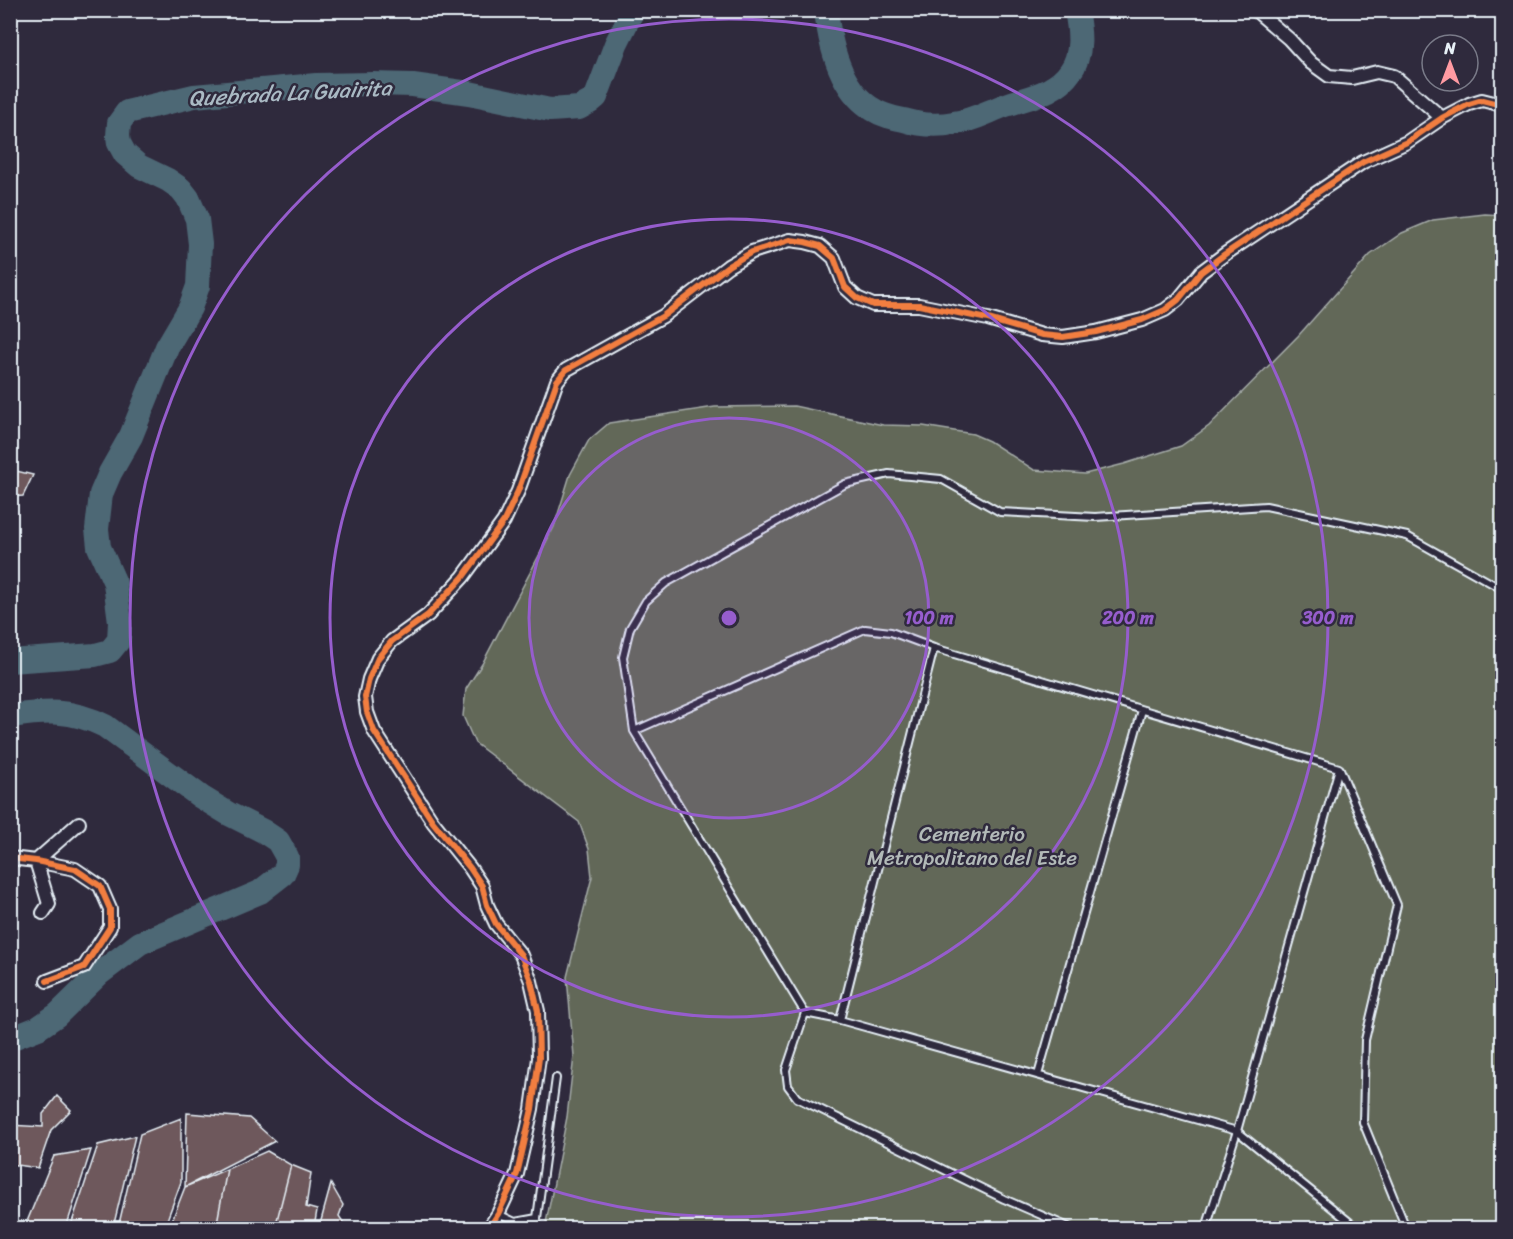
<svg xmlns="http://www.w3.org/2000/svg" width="1513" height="1239" font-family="Sriracha,sans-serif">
	<rect width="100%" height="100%" fill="#2f2a3d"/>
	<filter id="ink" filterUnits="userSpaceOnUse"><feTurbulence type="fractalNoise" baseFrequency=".0167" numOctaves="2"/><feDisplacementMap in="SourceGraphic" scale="12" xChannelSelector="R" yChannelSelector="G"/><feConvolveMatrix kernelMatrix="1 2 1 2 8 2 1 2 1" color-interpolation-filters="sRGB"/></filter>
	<g filter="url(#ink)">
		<path fill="#626759" stroke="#a5aca8" stroke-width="1.5" d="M 1485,214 L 1502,215 L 1502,1228 L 545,1228 L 567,1117 L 574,1056 L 567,977 L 592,877 L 589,849 L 579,822 L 475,743 L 463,716 L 466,689 L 482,664 L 554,527 L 570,475 L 589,440 L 609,423 L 715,407 L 794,406 L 883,425 L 923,426 L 973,434 L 989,441 L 1034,470 L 1085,474 L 1124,464 L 1181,446 L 1209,426 L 1298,336 L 1370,255 L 1402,233 L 1433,220 Z"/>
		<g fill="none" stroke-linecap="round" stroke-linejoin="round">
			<path stroke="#4d6775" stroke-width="24" d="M 826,10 C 830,46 841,91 874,110 C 883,116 894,118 904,120 C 920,125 938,126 954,123 C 972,121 989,111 1006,105 C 1028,97 1056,93 1070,72 C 1083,55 1080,31 1076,10
				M 10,661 L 95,655 L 110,651 L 119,640 L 120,622 L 115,583 L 99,547 L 97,529 L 101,494 L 110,473 L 131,436 L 167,347 L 190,308 L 198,286 L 200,244 L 197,219 L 188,198 L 181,189 L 168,180 L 139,166 L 125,154 L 119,143 L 118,136 L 119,123 L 127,112 L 194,96 L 316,85 L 373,84 L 413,85 L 469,93 L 550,110 L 579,108 L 590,102 L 596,97 L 616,44 L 633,10
				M 10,716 C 47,711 71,709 105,726 L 201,797 L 229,814 L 263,831 L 278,841 L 287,857 L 287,865 L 283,874 L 260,892 L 140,943 L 99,974 L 57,1015 L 38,1028 L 10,1039"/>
		</g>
		<path fill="#6e595b" stroke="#e8f1f8" stroke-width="1.5" d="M 10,441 L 16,471 L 33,475 L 23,496 L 10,497 Z
			M 57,1096 L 71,1110 L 51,1130 L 38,1168 L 10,1164 L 10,1125 L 43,1127 L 43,1114 Z
			M 187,1113 L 249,1118 L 275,1141 L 185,1187 Z
			M 181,1118 L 181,1182 L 164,1228 L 118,1228 L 140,1134 Z
			M 135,1136 L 113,1228 L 70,1228 L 98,1145 Z
			M 91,1150 L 66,1228 L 40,1228 L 26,1224 L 54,1156 Z
			M 267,1151 L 291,1165 L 275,1228 L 216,1228 L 227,1169 Z
			M 291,1165 L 311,1173 L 306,1207 L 317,1210 L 314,1228 L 275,1228 Z
			M 227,1169 L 216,1228 L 169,1228 L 185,1187 Z
			M 331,1184 L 343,1205 L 339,1216 L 347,1228 L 319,1228 Z"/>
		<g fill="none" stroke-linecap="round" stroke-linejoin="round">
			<g stroke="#e8f1f8" stroke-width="10">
				<path id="service" d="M 634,731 L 865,629 L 891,632 L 934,648 L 1339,768 L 1237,1131 L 840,1020 L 805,1013 L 634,731 L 623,657 L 630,628 L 646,601 L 666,583 L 845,484 L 889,474 L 941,479 L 1000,512 L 1095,517 L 1266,506 L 1407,536 L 1500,588 L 1502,595
					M 1340,769 L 1397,905 L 1365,1040 L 1363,1122 L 1406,1228
					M 805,1013 L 786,1070 L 788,1086 L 797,1098 L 1004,1199 L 1071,1228
					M 840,1020 L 934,648
					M 1038,1075 L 1142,710
					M 498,1214 L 515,1222 L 537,1218 L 556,1078
					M 537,1218 L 538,1228
					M 1206,1228 L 1237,1131 L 1357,1228"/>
			</g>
			<g stroke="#e8f1f8" stroke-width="16">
				<path id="minor" d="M 1255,10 L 1289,39 L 1311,63 L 1329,76 L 1352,78 L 1377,72 L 1394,76 L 1442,118
					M 10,858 L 36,861 L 75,869 L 100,886 L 110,909 L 110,927 L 84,967 L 47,981
					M 43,913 L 49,904 L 36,861 L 79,823
					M 489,1228 L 498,1214 L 517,1174 L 532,1109 L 539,1058 L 538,1011 L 531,981 L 521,955 L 496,924 L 487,905 L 482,886 L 470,868 L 433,822 L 374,731 L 367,712 L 365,697 L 369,679 L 378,658 L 392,641 L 428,615 L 463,577 L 504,521 L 518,491 L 557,381 L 566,370 L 663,316 L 728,266 L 752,252 L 790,240 L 805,242 L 820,246 L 834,258 L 845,287 L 857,298 L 873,305 L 919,305 L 988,319 L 1042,335 L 1063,337 L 1096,332 L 1142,320 L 1165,310 L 1178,300 L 1201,272 L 1225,254 L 1363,162 L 1407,142 L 1442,118 L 1469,104 L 1482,100 L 1502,105"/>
			</g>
			<use href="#service" stroke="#2f2a3d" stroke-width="6"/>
			<use href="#minor" stroke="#2f2a3d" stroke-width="12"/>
			<g stroke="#2f2a3d" stroke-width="10">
				<path id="cycleway" d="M 10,858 L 36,861 L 75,869 L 100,886 L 110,909 L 110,927 L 84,967 L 47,981
					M 489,1228 L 498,1214 L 517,1174 L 532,1109 L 539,1058 L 538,1011 L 531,981 L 521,955 L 496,924 L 487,905 L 482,886 L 470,868 L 433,822 L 374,731 L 367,712 L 365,697 L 369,679 L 378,658 L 392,641 L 428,615 L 463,577 L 504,521 L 518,491 L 557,381 L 566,370 L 663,316 L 728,266 L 752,252 L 790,240 L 805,242 L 820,246 L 834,258 L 845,287 L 857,298 L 873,305 L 919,305 L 988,319 L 1042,335 L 1063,337 L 1096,332 L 1142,320 L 1165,310 L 1178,300 L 1201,272 L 1225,254 L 1363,162 L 1407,142 L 1442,118 L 1469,104 L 1482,100 L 1502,105"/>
			</g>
			<use href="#cycleway" stroke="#f27e40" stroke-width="6"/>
		</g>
	</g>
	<circle cx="729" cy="618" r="200" fill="#965dcd" fill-opacity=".12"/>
	<g fill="none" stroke="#965dcd" stroke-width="3">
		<circle cx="729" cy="618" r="200"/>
		<circle cx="729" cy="618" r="399"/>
		<circle cx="729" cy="618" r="599"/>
	</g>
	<g text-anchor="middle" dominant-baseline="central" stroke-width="5" stroke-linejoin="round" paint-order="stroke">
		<g font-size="21" fill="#b2bab8" stroke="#2f2a3d">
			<text x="972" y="834">Cementerio<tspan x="972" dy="24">Metropolitano del Este</tspan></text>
		</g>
		<g font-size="22" font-style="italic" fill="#aabac4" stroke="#2f2a3d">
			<text transform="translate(290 93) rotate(-3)">Quebrada La Guairita</text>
		</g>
	</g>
	<circle cx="729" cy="618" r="9" fill="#965dcd" stroke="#2f2a3d" stroke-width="3"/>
	<g font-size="18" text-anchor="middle" font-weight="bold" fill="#965dcd" stroke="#2f2a3d" stroke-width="5" stroke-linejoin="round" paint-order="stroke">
		<text x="929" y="624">100 m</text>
		<text x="1128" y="624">200 m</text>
		<text x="1328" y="624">300 m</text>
	</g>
	<rect width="1513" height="1239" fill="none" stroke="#2f2a3d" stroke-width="36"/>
	<rect x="18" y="18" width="1477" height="1203" fill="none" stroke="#e8f1f8" stroke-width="2" filter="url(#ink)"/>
	<g transform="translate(1450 63)"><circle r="28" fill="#2f2a3d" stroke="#797a88" stroke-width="1.5"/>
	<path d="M0-4.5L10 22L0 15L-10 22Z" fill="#ff9aa2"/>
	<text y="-9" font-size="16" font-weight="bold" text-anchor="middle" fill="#e8f1f8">N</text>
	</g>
</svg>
